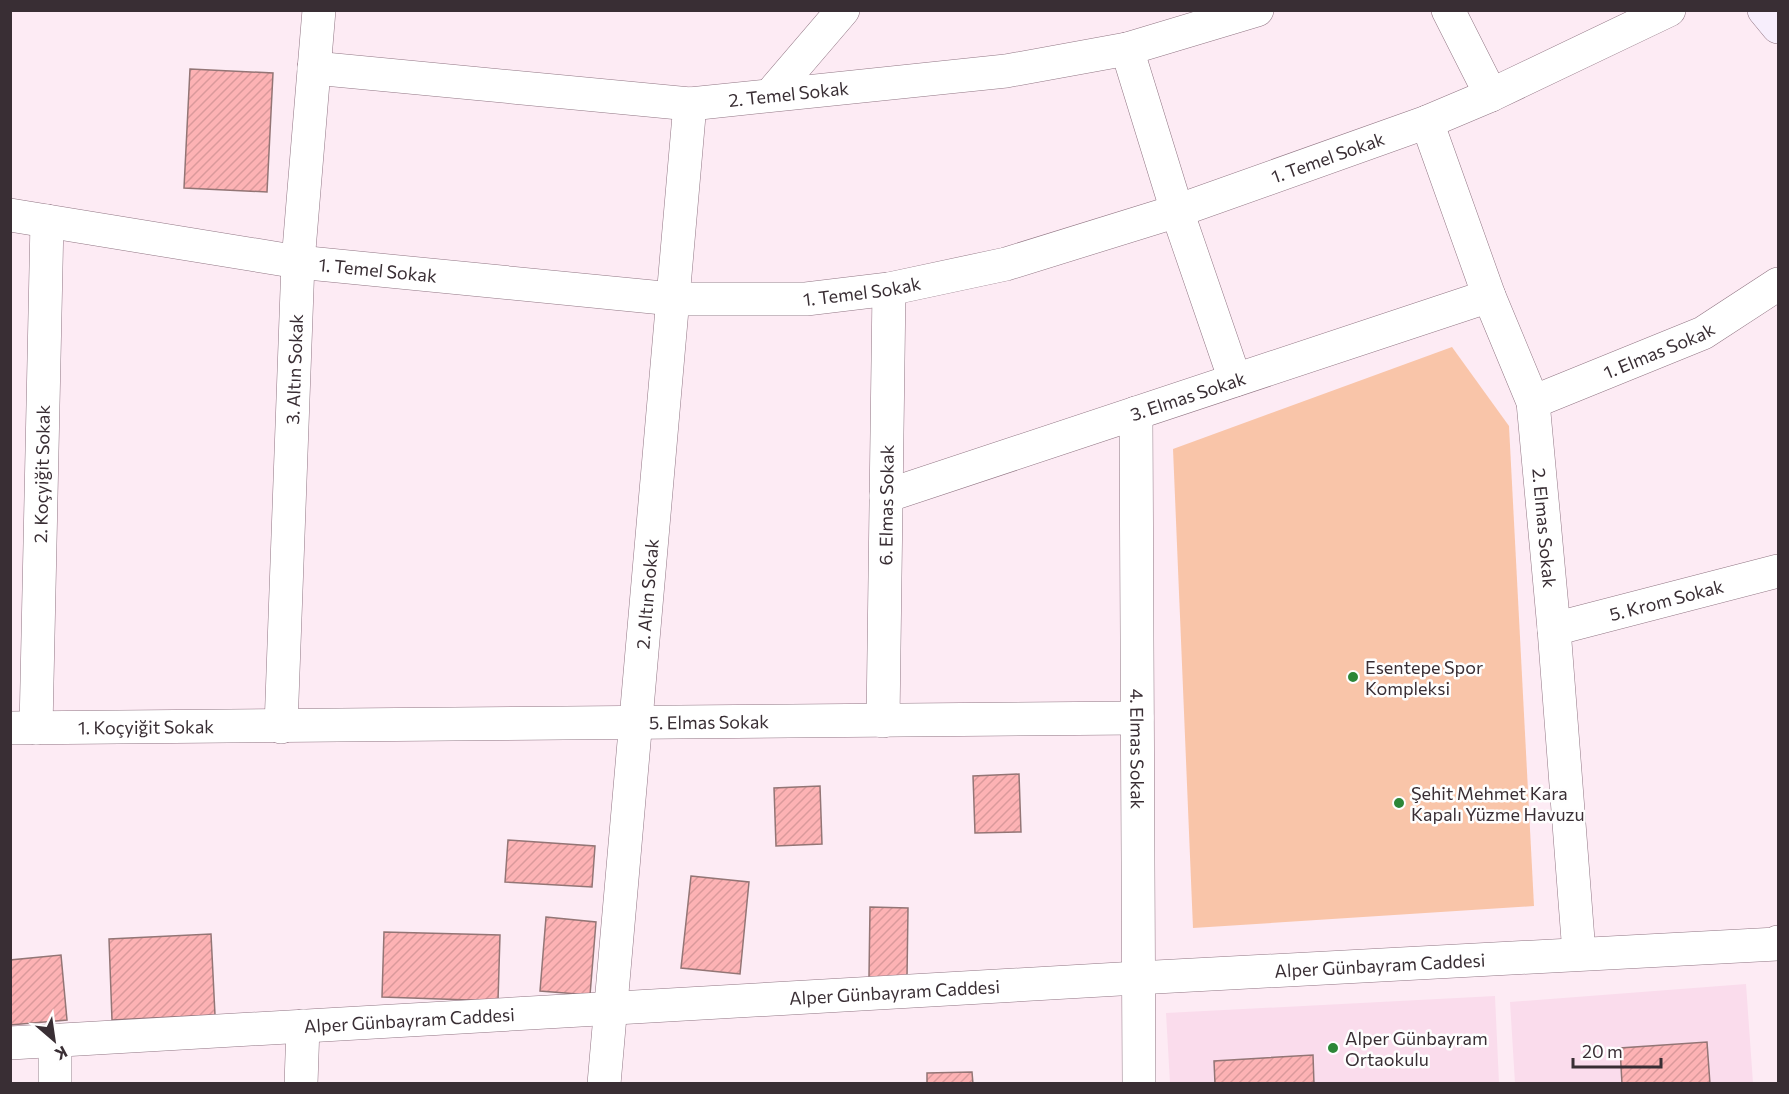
<svg xmlns="http://www.w3.org/2000/svg" width="1789" height="1094" font-family="Commissioner,sans-serif">
	<defs>
		<pattern id="building-hatch" width="6" height="6" patternUnits="userSpaceOnUse" patternTransform="scale(1.5)"><rect width="6" height="6" fill="#fdb2b4"/><path d="M-1 1l2-2M0 6l6-6M5 7l2-2" fill="none" stroke="#da999b"/></pattern>
	</defs>
	<rect width="100%" height="100%" fill="#fdebf4"/>
	<path fill="#fadcec" d="M 1746,984 L 1753,1083 L 1515,1083 L 1510,1002 Z
		M 1495,996 L 1499,1083 L 1170,1083 L 1166,1013 Z"/>
	<path fill="#f9c5a9" d="M 1452,347 L 1509,426 L 1534,906 L 1193,928 L 1173,449 Z"/>
	<path fill="url(#building-hatch)" stroke="#937575" stroke-width="1.5" d="M 190,69 L 273,73 L 267,192 L 184,188 Z
		M 1019,774 L 1021,832 L 975,833 L 973,776 Z
		M 820,786 L 822,844 L 776,846 L 774,788 Z
		M 508,840 L 595,846 L 592,887 L 505,882 Z
		M 691,876 L 749,882 L 740,974 L 681,968 Z
		M 870,907 L 908,908 L 907,978 L 869,977 Z
		M 546,917 L 596,922 L 590,995 L 540,991 Z
		M 384,932 L 500,935 L 498,1001 L 382,997 Z
		M 211,934 L 215,1015 L 112,1020 L 109,939 Z
		M 61,955 L 67,1020 L 10,1025 L 10,960 Z
		M 1707,1042 L 1710,1084 L 1622,1084 L 1620,1048 Z
		M 1313,1055 L 1314,1084 L 1215,1084 L 1214,1061 Z
		M 972,1072 L 973,1084 L 927,1084 L 927,1073 Z"/>
	<g fill="none" stroke-linecap="round" stroke-linejoin="round">
		<g stroke="#917684" stroke-width="34">
			<g id="street">
				<path d="M 1448,10 L 1491,95"/>
				<path d="M 1127,49 L 1177,211 L 1235,380"/>
				<path id="s1" d="M 314,68 L 690,104 L 1006,71 L 1127,49 L 1257,10"/>
				<path d="M 772,93 L 843,10"/>
				<path id="s2" d="M 1427,122 L 1489,296 L 1533,402 L 1554,629 L 1579,953"/>
				<path id="s3" d="M 10,215 L 298,262 L 673,299 L 806,299 L 889,289 L 1006,264 L 1177,211 L 1427,122 L 1491,95 L 1669,10"/>
				<path id="s4" d="M 1533,402 L 1703,333 L 1778,284"/>
				<path id="s5" d="M 1136,413 L 1139,1084"/>
				<path id="s6" d="M 886,496 L 1489,296"/>
				<path id="s7" d="M 1554,629 L 1778,571"/>
				<path id="s8" d="M 883,721 L 889,289"/>
				<path id="s9" d="M 281,727 L 298,262 L 319,10"/>
				<path id="s10" d="M 10,728 L 1137,718"/>
				<path id="s11" d="M 36,728 L 47,221"/>
				<path id="s12" d="M 10,1043 L 1137,978 L 1777,944 L 1778,942"/>
				<path d="M 55,1084 L 55,1040"/>
				<path d="M 301,1084 L 303,1026"/>
				<path id="s13" d="M 604,1084 L 690,104"/>
			</g>
		</g>
		<g stroke="#917684" stroke-width="34">
			<path id="secondary" d="M 1764,10 L 1778,27"/>
		</g>
		<use href="#street" stroke="#fff" stroke-width="33"/>
		<use href="#secondary" stroke="#f7eefc" stroke-width="33"/>
	</g>
	<g fill="#2c8637" stroke="#fefefe" stroke-width="2">
		<circle cx="1353" cy="677" r="6"/>
		<circle cx="1399" cy="803" r="6"/>
		<circle cx="1333" cy="1048" r="6"/>
	</g>
	<g text-anchor="middle" dominant-baseline="central" stroke-width="5" stroke-linejoin="round" paint-order="stroke">
		<g font-size="18" fill="#392e34" stroke="#fefefe">
			<text stroke="none"><textPath href="#s1" startOffset="477">2. Temel Sokak</textPath></text>
			<text stroke="none"><textPath href="#s3" startOffset="1344">1. Temel Sokak</textPath></text>
			<text stroke="none"><textPath href="#s3" startOffset="372">1. Temel Sokak</textPath></text>
			<text stroke="none"><textPath href="#s3" startOffset="858">1. Temel Sokak</textPath></text>
			<text stroke="none"><textPath href="#s4" startOffset="136">1. Elmas Sokak</textPath></text>
			<text stroke="none"><textPath href="#s9" startOffset="358">3. Altın Sokak</textPath></text>
			<text stroke="none"><textPath href="#s6" startOffset="318">3. Elmas Sokak</textPath></text>
			<text stroke="none"><textPath href="#s11" startOffset="254">2. Koçyiğit Sokak</textPath></text>
			<text stroke="none"><textPath href="#s8" startOffset="216">6. Elmas Sokak</textPath></text>
			<text stroke="none"><textPath href="#s2" startOffset="426">2. Elmas Sokak</textPath></text>
			<text stroke="none"><textPath href="#s13" startOffset="492">2. Altın Sokak</textPath></text>
			<text stroke="none"><textPath href="#s7" startOffset="116">5. Krom Sokak</textPath></text>
			<text stroke="none"><textPath href="#s10" startOffset="699">5. Elmas Sokak</textPath></text>
			<text stroke="none"><textPath href="#s10" startOffset="136">1. Koçyiğit Sokak</textPath></text>
			<text stroke="none"><textPath href="#s5" startOffset="336">4. Elmas Sokak</textPath></text>
			<text stroke="none"><textPath href="#s12" startOffset="1372">Alper Günbayram Caddesi</textPath></text>
			<text stroke="none"><textPath href="#s12" startOffset="886">Alper Günbayram Caddesi</textPath></text>
			<text stroke="none"><textPath href="#s12" startOffset="400">Alper Günbayram Caddesi</textPath></text>
		</g>
		<g font-size="18" fill="#392e34" stroke="#fefefe" text-anchor="start">
			<text x="1365" y="667">Esentepe Spor<tspan x="1365" dy="21">Kompleksi</tspan></text>
			<text x="1411" y="793">Şehit Mehmet Kara<tspan x="1411" dy="21">Kapalı Yüzme Havuzu</tspan></text>
			<text x="1345" y="1038">Alper Günbayram<tspan x="1345" dy="21">Ortaokulu</tspan></text>
		</g>
	</g>
	<rect width="1789" height="1094" fill="none" stroke="#392e34" stroke-width="24"/>
	<g transform="translate(54 1040) rotate(151)" stroke="#fefefe" stroke-width="4.5" paint-order="stroke">
	<path d="M0-4.5L10 22L0 15L-10 22Z" fill="#392e34"/>
	<text y="-9" font-size="16" font-weight="bold" text-anchor="middle" fill="#392e34">K</text>
	</g>
	<path d="M1573 1058v9h88v-9" fill="none" stroke="#392e34" stroke-width="3"/>
	<text x="1582" y="1058" font-size="18" fill="#392e34" stroke="#fefefe" stroke-width="4.5" paint-order="stroke">20 m</text>
</svg>
